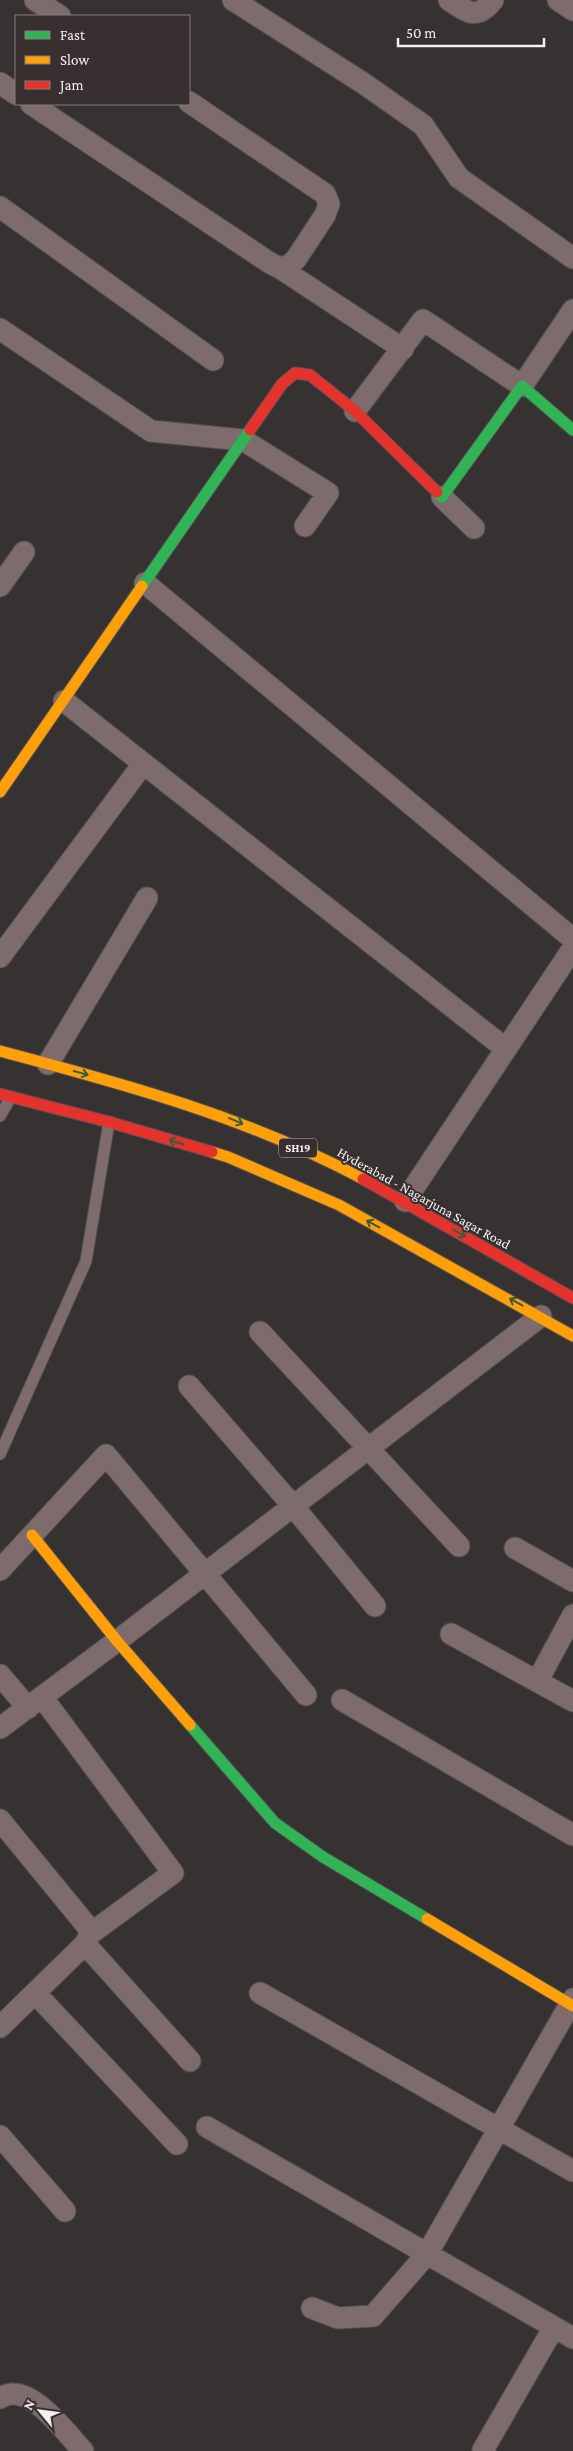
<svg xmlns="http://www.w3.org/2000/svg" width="573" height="2451" font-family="'Crimson Pro',serif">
	<rect width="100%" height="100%" fill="#363232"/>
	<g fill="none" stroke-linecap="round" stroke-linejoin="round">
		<g stroke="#545151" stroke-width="13">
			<path id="lane" d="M 0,1116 L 11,1097
				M 0,1454 L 86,1261 L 109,1122"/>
		</g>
		<g stroke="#545151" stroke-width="23">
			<path id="street" d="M 35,0 L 60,16
				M 233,0 L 363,83 L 423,125 L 459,178 L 573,258
				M 449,0 C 467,12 477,21 493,0
				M 558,0 L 573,10
				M 0,83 L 16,94
				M 31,104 L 270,263 L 280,268 L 290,265 L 296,259 L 325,215 L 329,204 L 325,194 L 189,102
				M 0,207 L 213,360
				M 280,268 L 403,349
				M 0,329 L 151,431 L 243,440 L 328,493 L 305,526
				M 355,411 L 423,320 L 522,386 L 573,310
				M 442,497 L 474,528
				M 145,583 L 573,939
				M 0,586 L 24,552
				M 64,701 L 506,1049
				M 0,957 L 143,764
				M 48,1064 L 147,898
				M 405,1201 L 573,948
				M 260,1332 L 459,1546
				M 189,1386 L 293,1506 L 375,1606
				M 515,1548 L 573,1581
				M 0,1570 L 106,1455 L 306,1695
				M 451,1634 L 573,1701
				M 0,1675 L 28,1708
				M 538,1680 L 573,1615
				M 42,1697 L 173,1873 L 90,1934
				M 342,1700 L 573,1835
				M 0,1728 L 117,1641 L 541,1316
				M 0,1820 L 87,1926 L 90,1934 L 85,1944 L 0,2027
				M 85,1944 L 190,2061
				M 35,1993 L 177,2144
				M 260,1993 L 573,2171
				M 207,2127 L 573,2338
				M 0,2136 L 65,2211
				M 312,2308 L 338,2318 L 373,2316 L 427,2254 L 573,1999
				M 0,2398 C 28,2379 66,2433 83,2451
				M 485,2451 L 483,2450 L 554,2327"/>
		</g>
		<g stroke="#545151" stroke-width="13">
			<path id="fast" d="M 437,492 L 442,497 L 522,386 L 573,430
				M 142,586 L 250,430
				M 190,1725 L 275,1823 L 323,1857 L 427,1919"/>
		</g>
		<g stroke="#545151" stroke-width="13">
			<path id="slow" d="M 0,792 L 142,586
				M 0,1051 C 125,1084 249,1118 363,1179
				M 212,1152 L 228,1157 L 339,1205 L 573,1336
				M 32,1535 L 117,1641 L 190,1725
				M 427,1919 L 573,2006"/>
		</g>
		<g stroke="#545151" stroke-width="13">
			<path id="jam" d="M 250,430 L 282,384 L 295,373 L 310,375 L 355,411 L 437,492
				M 0,1094 L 109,1122 L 212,1152
				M 363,1179 L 573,1298"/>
		</g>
		<use href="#lane" stroke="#7e6c6d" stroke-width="11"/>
		<use href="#street" stroke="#7e6c6d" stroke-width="21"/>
		<use href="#fast" stroke="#30b455" stroke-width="11"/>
		<use href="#slow" stroke="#ff9f0a" stroke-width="11"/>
		<use href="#jam" stroke="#e5322d" stroke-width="11"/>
	</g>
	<defs><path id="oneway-shaft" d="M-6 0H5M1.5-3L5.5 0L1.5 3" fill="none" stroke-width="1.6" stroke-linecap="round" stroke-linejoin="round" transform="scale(1.25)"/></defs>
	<g stroke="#355e3d">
		<use href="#oneway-shaft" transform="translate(81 1073) rotate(15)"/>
		<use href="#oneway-shaft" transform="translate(236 1121) rotate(23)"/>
		<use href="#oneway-shaft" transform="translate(176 1142) rotate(-163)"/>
		<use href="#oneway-shaft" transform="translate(373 1224) rotate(-151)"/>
		<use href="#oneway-shaft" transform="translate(459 1233) rotate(30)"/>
		<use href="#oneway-shaft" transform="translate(516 1302) rotate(-151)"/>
	</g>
	<g text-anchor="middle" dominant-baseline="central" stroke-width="4" stroke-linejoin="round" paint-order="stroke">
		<rect fill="#383030" stroke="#bcb6b6" stroke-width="1" x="279" y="1138.5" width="38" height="19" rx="4"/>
		<g font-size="12" font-weight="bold" fill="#f5efef">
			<text x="298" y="1148">SH19</text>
		</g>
		<g font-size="14" fill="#f5efef" stroke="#383030">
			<text transform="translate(424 1198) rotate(29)">Hyderabad - Nagarjuna Sagar Road</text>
		</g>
	</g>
	<rect x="15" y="15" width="175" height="90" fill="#383030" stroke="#847c7c"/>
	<rect x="25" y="31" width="25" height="8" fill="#30b455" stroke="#847c7c"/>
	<text x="60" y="40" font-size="15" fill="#f5efef">Fast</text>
	<rect x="25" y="56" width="25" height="8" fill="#ff9f0a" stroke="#847c7c"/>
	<text x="60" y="65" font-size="15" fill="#f5efef">Slow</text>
	<rect x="25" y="81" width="25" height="8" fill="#e5322d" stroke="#847c7c"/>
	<text x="60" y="90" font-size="15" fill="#f5efef">Jam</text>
	<g transform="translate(40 2411) rotate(299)" stroke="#383030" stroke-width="4" paint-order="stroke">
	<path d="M0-4L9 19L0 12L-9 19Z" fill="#f5efef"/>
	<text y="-8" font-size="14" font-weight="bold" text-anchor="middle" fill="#f5efef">N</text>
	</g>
	<path d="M398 38v8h146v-8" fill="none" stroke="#f5efef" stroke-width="2.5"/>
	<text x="406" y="38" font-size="15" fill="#f5efef" stroke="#383030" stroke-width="4" paint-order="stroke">50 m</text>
</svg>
